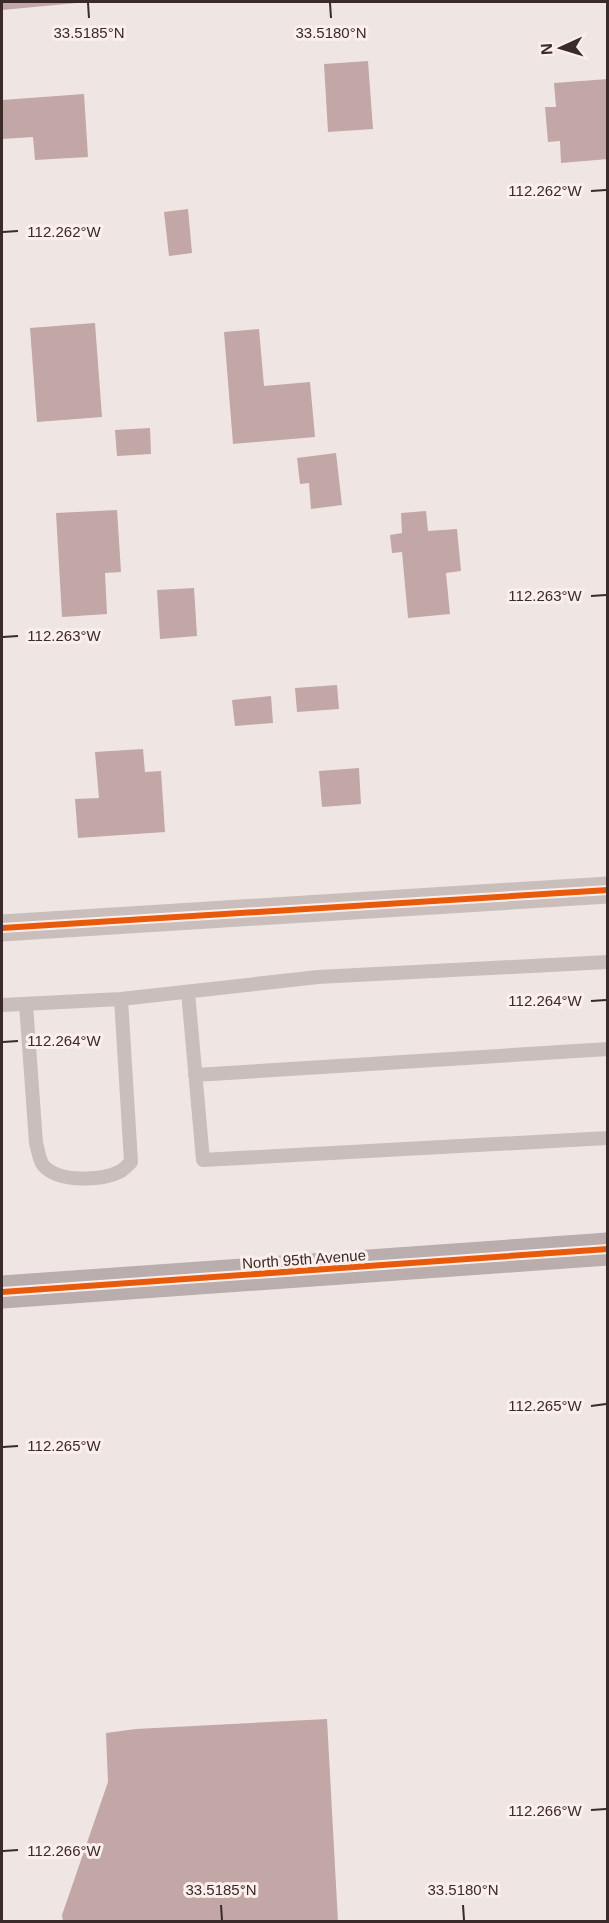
<svg xmlns="http://www.w3.org/2000/svg" width="609" height="1923" font-family="Arial,sans-serif">
	<rect width="100%" height="100%" fill="#efe6e4"/>
	<path fill="#c3a6a6" d="M 2,2 L 77,2 L 77,3 L 2,10 Z
		M 368,61 L 373,129 L 328,132 L 324,64 Z
		M 608,79 L 608,159 L 561,163 L 560,141 L 548,142 L 545,107 L 556,107 L 554,83 Z
		M 84,94 L 88,157 L 35,160 L 33,137 L 2,139 L 2,100 Z
		M 188,209 L 192,253 L 169,256 L 164,212 Z
		M 95,323 L 102,417 L 37,422 L 30,328 Z
		M 259,329 L 264,386 L 310,382 L 315,437 L 233,444 L 224,332 Z
		M 150,428 L 151,454 L 117,456 L 115,430 Z
		M 336,453 L 342,505 L 311,509 L 309,483 L 300,484 L 297,458 Z
		M 117,510 L 121,572 L 105,573 L 107,614 L 62,617 L 56,513 Z
		M 426,511 L 428,531 L 457,529 L 461,571 L 446,573 L 450,614 L 408,618 L 402,552 L 392,553 L 390,535 L 402,533 L 401,513 Z
		M 194,588 L 197,636 L 160,639 L 157,590 Z
		M 337,685 L 339,709 L 297,712 L 295,688 Z
		M 271,696 L 273,723 L 235,726 L 232,700 Z
		M 143,749 L 145,772 L 161,771 L 165,832 L 78,838 L 75,799 L 99,798 L 95,752 Z
		M 359,768 L 361,804 L 322,807 L 319,771 Z
		M 327,1719 L 338,1922 L 63,1922 L 62,1915 L 108,1782 L 106,1733 L 136,1729 Z"/>
	<g fill="none" stroke-linecap="round" stroke-linejoin="round">
		<path stroke="#c9bebc" stroke-width="14" d="M 188,992 L 203,1160 L 608,1138
			M 26,1004 L 36,1143 C 38,1149 39,1160 43,1165 C 58,1183 102,1181 121,1171 C 124,1169 128,1165 131,1162 L 121,999
			M 2,1005 L 121,999 L 318,977 L 608,962
			M 195,1075 L 608,1049"/>
		<path stroke="#c9bebc" stroke-width="27" d="M 2,928 L 608,890"/>
		<path stroke="#b9aead" stroke-width="33" d="M 2,1292 L 608,1249"/>
		<g stroke="#fbefec" stroke-width="10">
			<path id="cycleway" d="M 2,928 L 608,890
				M 2,1292 L 608,1249"/>
		</g>
		<use href="#cycleway" stroke="#e8590c" stroke-width="6"/>
	</g>
	<path fill="none" stroke="#3a2a2a" stroke-width="2" d="M 88,3 L 89,18M 330,3 L 331,18M 591,191 L 606,190M 3,232 L 18,231M 591,596 L 606,595M 3,637 L 18,636M 591,1001 L 606,1000M 3,1042 L 18,1041M 591,1406 L 606,1404M 3,1447 L 18,1446M 591,1810 L 606,1809M 3,1851 L 18,1850M 221,1905 L 222,1920M 463,1905 L 464,1920"/>
	<g text-anchor="middle" dominant-baseline="central" stroke-width="6" stroke-linejoin="round" paint-order="stroke">
		<g font-size="15" fill="#3a2a2a" stroke="#fbefec">
			<text transform="translate(304 1259) rotate(-4)">North 95th Avenue</text>
		</g>
	</g>
	<g font-size="15" text-anchor="middle" fill="#3a2a2a" stroke="#fbefec" stroke-width="6" stroke-linejoin="round" paint-order="stroke">
		<text x="89" y="38">33.5185°N</text>
		<text x="331" y="38">33.5180°N</text>
		<text x="545" y="196">112.262°W</text>
		<text x="64" y="237">112.262°W</text>
		<text x="545" y="601">112.263°W</text>
		<text x="64" y="641">112.263°W</text>
		<text x="545" y="1006">112.264°W</text>
		<text x="64" y="1046">112.264°W</text>
		<text x="545" y="1411">112.265°W</text>
		<text x="64" y="1451">112.265°W</text>
		<text x="545" y="1816">112.266°W</text>
		<text x="64" y="1856">112.266°W</text>
		<text x="221" y="1895">33.5185°N</text>
		<text x="463" y="1895">33.5180°N</text>
	</g>
	<rect width="609" height="1923" fill="none" stroke="#3a2a2a" stroke-width="6"/>
	<g transform="translate(561 48) rotate(266)" stroke="#fbefec" stroke-width="4.5" paint-order="stroke">
	<path d="M0-4.5L10 22L0 15L-10 22Z" fill="#3a2a2a"/>
	<text y="-9" font-size="16" font-weight="bold" text-anchor="middle" fill="#3a2a2a">N</text>
	</g>
</svg>
